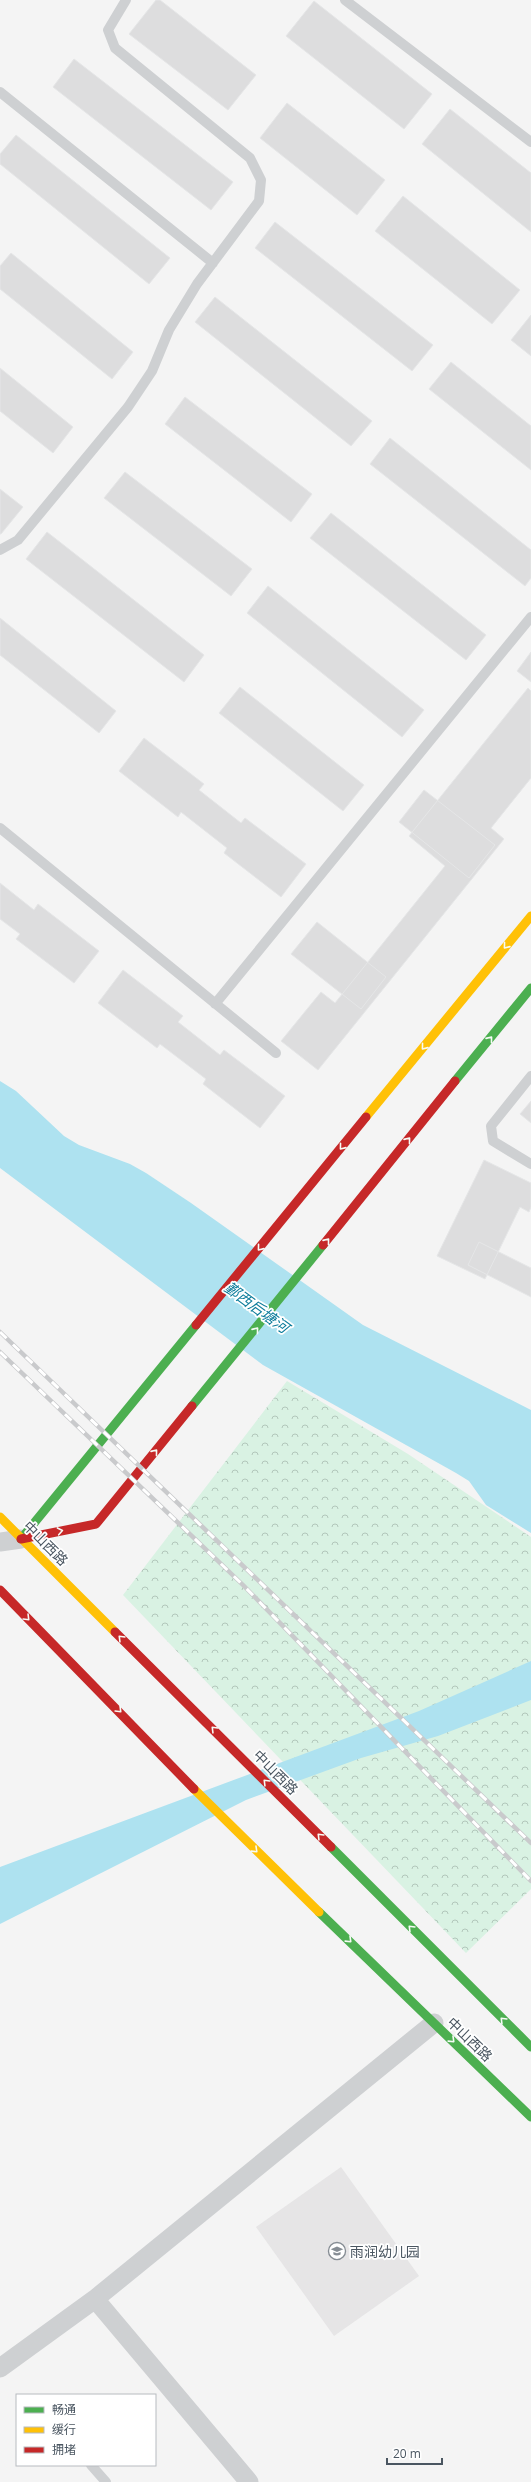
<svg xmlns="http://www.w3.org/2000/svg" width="531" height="2482" font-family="'Open Sans','Noto Sans SC',sans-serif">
	<defs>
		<pattern id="forest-crowns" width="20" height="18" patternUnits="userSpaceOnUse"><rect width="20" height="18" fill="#d9f2e3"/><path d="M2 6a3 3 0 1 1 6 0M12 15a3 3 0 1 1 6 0" fill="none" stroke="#b2c7bb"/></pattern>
	</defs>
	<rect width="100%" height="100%" fill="#f4f4f4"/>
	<path fill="#e6e5e6" d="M 341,2167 L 419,2276 L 334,2336 L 256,2227 Z"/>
	<path fill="url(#forest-crowns)" d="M 287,1381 L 408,1454 L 531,1537 L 531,1889 L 466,1953 L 123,1595 Z"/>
	<path fill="#aee2f0" d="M 0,1081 L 16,1091 L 64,1136 L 79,1145 L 130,1164 L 146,1173 L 191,1203 L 363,1325 L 531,1410 L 531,1533 L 486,1505 L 469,1481 L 456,1473 L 263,1365 L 0,1168 Z
		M 531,1661 L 531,1700 L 438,1736 L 361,1758 L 246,1800 L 0,1924 L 0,1867 L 419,1711 Z"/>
	<path fill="#ddddde" stroke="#e5e6e7" d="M 156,0 L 160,0 L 256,75 L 228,110 L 129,34 Z
		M 314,1 L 432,94 L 404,129 L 286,36 Z
		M 74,59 L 233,182 L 211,210 L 53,87 Z
		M 287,103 L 385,180 L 357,215 L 260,138 Z
		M 450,109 L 531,173 L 531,232 L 422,144 Z
		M 16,135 L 170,258 L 149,284 L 0,164 L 0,154 Z
		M 403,196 L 520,290 L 492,324 L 375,231 Z
		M 275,222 L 433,345 L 412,371 L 255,248 Z
		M 11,253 L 133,352 L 112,379 L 0,289 L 0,266 Z
		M 215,297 L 372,421 L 351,446 L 195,322 Z
		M 531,315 L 531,356 L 511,340 Z
		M 451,362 L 531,426 L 531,470 L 429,389 Z
		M 0,368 L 73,427 L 53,453 L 0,411 Z
		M 185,397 L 312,494 L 291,522 L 165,424 Z
		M 390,438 L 531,550 L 531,578 L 525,586 L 370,464 Z
		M 125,472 L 252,569 L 231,596 L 104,498 Z
		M 0,489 L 23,507 L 1,534 L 0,534 Z
		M 331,513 L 486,635 L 466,660 L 310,538 Z
		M 47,532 L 204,655 L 184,682 L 26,559 Z
		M 268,586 L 424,710 L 402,737 L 247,613 Z
		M 0,618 L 116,711 L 99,733 L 0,655 Z
		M 531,652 L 531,682 L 517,671 Z
		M 240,687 L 364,785 L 343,811 L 219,713 Z
		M 528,688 L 531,691 L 531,778 L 491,828 L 504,839 L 318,1070 L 281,1041 L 321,992 L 335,1003 L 445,866 L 409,836 Z
		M 144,738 L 204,784 L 199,790 L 241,823 L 245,818 L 306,864 L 281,897 L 224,853 L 227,848 L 181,812 L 178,817 L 119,771 Z
		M 424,790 L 495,845 L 469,878 L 399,822 Z
		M 0,883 L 34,910 L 38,904 L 99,951 L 74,983 L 16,939 L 20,934 L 0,919 Z
		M 317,922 L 386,977 L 361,1009 L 291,954 Z
		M 123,970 L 183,1016 L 178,1022 L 220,1055 L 224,1050 L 285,1096 L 260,1128 L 203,1084 L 206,1079 L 160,1044 L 157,1048 L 98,1003 Z
		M 531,1101 L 531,1123 L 520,1114 Z
		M 484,1160 L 531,1183 L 531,1207 L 529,1212 L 520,1207 L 485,1279 L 437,1256 Z
		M 479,1242 L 531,1268 L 531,1297 L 468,1265 Z"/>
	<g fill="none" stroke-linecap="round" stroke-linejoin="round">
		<path stroke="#ced0d2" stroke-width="10" d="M 345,0 L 531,142
			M 0,92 L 213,263
			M 0,550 L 18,540 L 128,407 L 152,371 L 169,330 L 197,284 L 259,201 L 261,180 L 250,158 L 115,48 L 108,30 L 126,0
			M 0,828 L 276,1053
			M 215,1004 L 531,617
			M 531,1076 L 491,1126 L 493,1141 L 531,1164
			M 91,2465 L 106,2482"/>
		<path stroke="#ced0d2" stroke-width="19" d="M 0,1542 L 21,1539
			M 95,2299 L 249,2482
			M 0,2368 L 95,2299 L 434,2023"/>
		<path stroke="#4caf50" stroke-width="9" d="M 455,1081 L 531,988
			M 192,1406 L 323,1245
			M 21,1539 L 196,1325
			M 331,1847 L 531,2047
			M 319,1912 L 531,2117"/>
		<path stroke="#ffc107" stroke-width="9" d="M 366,1117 L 531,916
			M 0,1517 L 115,1632
			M 194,1789 L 319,1912"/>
		<path stroke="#c62828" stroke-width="9" d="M 323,1245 L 455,1081
			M 196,1325 L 366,1117
			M 21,1539 L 96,1524 L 192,1406
			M 0,1590 L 194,1789
			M 115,1632 L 331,1847"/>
		<g stroke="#c9cacc" stroke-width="4.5">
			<path id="rail" d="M 0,1332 L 531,1843
				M 0,1352 L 243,1585 L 531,1881"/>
		</g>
		<use href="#rail" stroke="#fff" stroke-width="3" stroke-dasharray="9" stroke-linecap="butt"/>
	</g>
	<defs><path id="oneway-chevron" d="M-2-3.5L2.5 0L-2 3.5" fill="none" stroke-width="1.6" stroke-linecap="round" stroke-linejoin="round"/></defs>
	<g stroke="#f6fbf6">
		<use href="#oneway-chevron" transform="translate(506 946) rotate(129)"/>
		<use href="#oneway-chevron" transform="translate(490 1039) rotate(-51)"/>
		<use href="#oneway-chevron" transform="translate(424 1047) rotate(129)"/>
		<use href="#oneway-chevron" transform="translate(408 1140) rotate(-51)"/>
		<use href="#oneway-chevron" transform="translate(342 1147) rotate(129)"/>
		<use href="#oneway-chevron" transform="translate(327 1241) rotate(-51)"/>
		<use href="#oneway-chevron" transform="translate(260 1248) rotate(129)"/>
		<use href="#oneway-chevron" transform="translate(256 1330) rotate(-51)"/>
		<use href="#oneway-chevron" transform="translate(155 1452) rotate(-51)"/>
		<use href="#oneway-chevron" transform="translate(60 1531) rotate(-11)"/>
		<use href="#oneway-chevron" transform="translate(27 1618) rotate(45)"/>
		<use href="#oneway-chevron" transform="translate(121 1638) rotate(-135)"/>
		<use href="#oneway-chevron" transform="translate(119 1710) rotate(45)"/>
		<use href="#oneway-chevron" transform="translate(214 1729) rotate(-135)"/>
		<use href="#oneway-chevron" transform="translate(266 1782) rotate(-135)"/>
		<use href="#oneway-chevron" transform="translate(320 1836) rotate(-135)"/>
		<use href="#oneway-chevron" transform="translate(255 1850) rotate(44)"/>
		<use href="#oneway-chevron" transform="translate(411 1928) rotate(-135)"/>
		<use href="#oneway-chevron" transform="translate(349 1940) rotate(44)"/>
		<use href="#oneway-chevron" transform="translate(503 2020) rotate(-135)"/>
		<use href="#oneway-chevron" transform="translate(452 2040) rotate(44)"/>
	</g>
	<defs>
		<g id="school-ring" transform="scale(0.9)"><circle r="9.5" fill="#fff" stroke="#868d94" stroke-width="1.5"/><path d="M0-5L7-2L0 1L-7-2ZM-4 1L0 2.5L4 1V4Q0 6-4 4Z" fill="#868d94"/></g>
	</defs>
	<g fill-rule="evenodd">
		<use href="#school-ring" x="337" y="2251"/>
	</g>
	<g text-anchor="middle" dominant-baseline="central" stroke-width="3.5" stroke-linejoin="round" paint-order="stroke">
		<g font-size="14" fill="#4a5661" stroke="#fff">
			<text transform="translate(46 1543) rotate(45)">中山西路</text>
			<text transform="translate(276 1772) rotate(45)">中山西路</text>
			<text transform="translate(470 2039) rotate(44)">中山西路</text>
		</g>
		<g font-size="14" fill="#4a5661" stroke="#fff" text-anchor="start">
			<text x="350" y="2251">雨润幼儿园</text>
		</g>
		<g font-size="15" font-style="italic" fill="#0c7c9b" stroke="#fff">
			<text transform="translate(257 1307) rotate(36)">鄞西后塘河</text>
		</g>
	</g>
	<rect x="16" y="2394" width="140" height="72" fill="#ffffff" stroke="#b7bbc0"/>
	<rect x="24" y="2407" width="20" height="6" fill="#4caf50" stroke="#b7bbc0"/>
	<text x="52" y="2414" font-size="12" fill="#4a5661">畅通</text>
	<rect x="24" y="2427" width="20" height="6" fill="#ffc107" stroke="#b7bbc0"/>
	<text x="52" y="2434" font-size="12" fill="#4a5661">缓行</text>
	<rect x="24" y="2447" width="20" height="6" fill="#c62828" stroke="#b7bbc0"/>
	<text x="52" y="2454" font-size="12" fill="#4a5661">拥堵</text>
	<path d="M387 2458v6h55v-6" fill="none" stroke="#4a5661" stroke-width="2"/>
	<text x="393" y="2458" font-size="12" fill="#4a5661" stroke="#ffffff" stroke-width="3" paint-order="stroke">20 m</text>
</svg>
